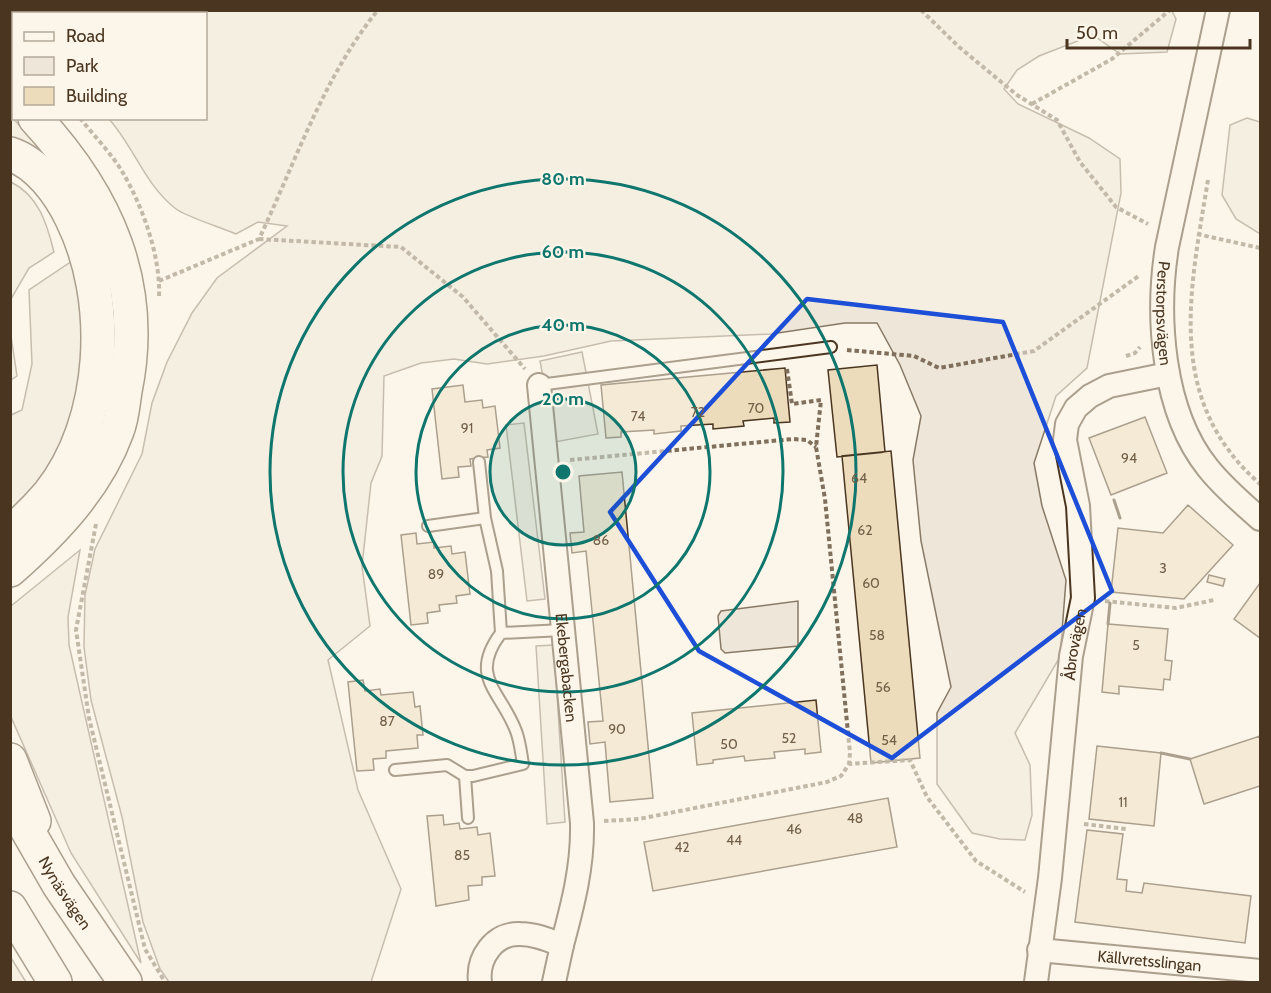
<svg xmlns="http://www.w3.org/2000/svg" width="1271" height="993" font-family="Cabin,sans-serif">
	<rect width="100%" height="100%" fill="#fbf6e9"/>
	<path fill="#ede6d9" stroke="#887966" stroke-width="1.5" d="M 14,11 L 1172,11 L 1176,19 L 1167,52 L 1120,54 L 1093,35 L 1039,56 L 1017,70 L 1004,89 L 1018,104 L 1089,138 L 1120,159 L 1121,193 L 1087,368 L 1056,396 L 1034,463 L 1042,506 L 1066,580 L 1060,657 L 1015,733 L 1030,765 L 1032,815 L 1025,840 L 1000,839 L 972,833 L 937,784 L 937,713 L 951,687 L 921,541 L 913,460 L 921,416 L 900,365 L 877,323 L 845,323 L 771,334 L 611,341 L 544,356 L 487,364 L 454,359 L 421,363 L 384,376 L 382,456 L 371,483 L 362,566 L 370,626 L 328,660 L 358,790 L 401,889 L 371,982 L 169,982 L 160,969 L 143,922 L 122,817 L 91,700 L 84,647 L 85,595 L 95,549 L 142,454 L 152,403 L 167,362 L 192,313 L 217,278 L 287,226 L 258,222 L 236,234 C 222,228 185,216 176,209 C 145,185 134,147 109,119 L 206,118 L 206,14 L 16,14 Z
		M 10,115 L 69,180 L 11,137 Z
		M 1247,118 L 1260,122 L 1260,234 L 1236,219 L 1222,195 L 1230,125 Z
		M 11,182 C 39,196 47,224 54,252 L 29,268 L 11,299 Z
		M 75,259 L 85,322 L 84,380 L 61,452 L 35,490 L 11,512 L 11,415 L 22,410 L 32,364 L 29,290 Z
		M 11,336 L 17,376 L 11,380 L 10,380 Z
		M 80,550 L 68,617 L 69,645 L 141,963 L 71,853 L 11,717 L 11,606 Z
		M 798,601 L 798,646 L 725,653 L 721,649 L 718,616 L 721,611 Z
		M 11,958 L 26,982 L 11,982 Z"/>
	<path fill="#ede7d9" stroke="#887966" stroke-width="1.5" d="M 582,352 L 598,434 L 555,442 L 540,361 Z
		M 524,423 L 545,599 L 527,601 L 506,425 Z
		M 554,645 L 565,822 L 547,824 L 536,646 Z"/>
	<path fill="#ecdcbc" stroke="#4a3520" stroke-width="1.5" d="M 877,365 L 885,452 L 837,457 L 828,370 Z
		M 785,368 L 790,422 L 774,423 L 774,418 L 743,421 L 744,426 L 713,429 L 713,424 L 681,426 L 681,431 L 654,434 L 654,430 L 621,432 L 621,437 L 606,438 L 601,385 Z
		M 463,385 L 465,402 L 482,400 L 483,408 L 495,406 L 500,448 L 487,450 L 488,457 L 470,459 L 471,466 L 458,467 L 459,477 L 442,479 L 432,389 Z
		M 1145,417 L 1167,473 L 1111,495 L 1089,438 Z
		M 891,451 L 920,758 L 871,763 L 842,456 Z
		M 622,472 L 653,798 L 610,802 L 605,742 L 590,744 L 588,722 L 603,721 L 586,551 L 572,553 L 570,533 L 584,532 L 579,476 Z
		M 1188,505 L 1233,545 L 1184,599 L 1111,592 L 1118,528 L 1163,533 Z
		M 416,533 L 417,544 L 434,542 L 434,548 L 451,546 L 452,554 L 465,552 L 470,594 L 456,596 L 457,603 L 439,605 L 440,611 L 427,613 L 428,623 L 411,625 L 401,535 Z
		M 1209,575 L 1225,579 L 1223,586 L 1207,582 Z
		M 1260,583 L 1260,638 L 1234,619 Z
		M 1108,624 L 1168,629 L 1165,660 L 1172,661 L 1170,680 L 1164,679 L 1163,690 L 1119,686 L 1119,694 L 1102,692 Z
		M 363,680 L 365,691 L 380,689 L 381,695 L 413,692 L 415,707 L 420,706 L 423,735 L 417,735 L 418,748 L 386,751 L 386,758 L 373,759 L 374,770 L 357,771 L 348,682 Z
		M 816,700 L 821,752 L 805,754 L 805,749 L 774,752 L 775,758 L 745,761 L 744,756 L 713,760 L 713,763 L 697,765 L 692,713 Z
		M 1260,736 L 1260,786 L 1204,804 L 1190,759 Z
		M 1097,746 L 1161,753 L 1154,826 L 1089,819 Z
		M 888,798 L 897,847 L 653,891 L 644,842 Z
		M 443,815 L 444,825 L 459,823 L 460,829 L 477,827 L 478,835 L 490,833 L 495,876 L 482,877 L 482,885 L 468,886 L 469,900 L 436,906 L 427,816 Z
		M 1087,830 L 1123,834 L 1117,879 L 1127,880 L 1126,891 L 1142,893 L 1144,883 L 1251,896 L 1245,943 L 1075,922 Z"/>
	<g fill="none" stroke-linecap="round" stroke-linejoin="round">
		<g stroke="#4a3520" stroke-width="14">
			<path id="service" d="M 539,385 L 831,347
				M 479,462 L 485,518 L 497,571 L 501,633
				M 428,526 L 485,518
				M 395,770 L 447,765 L 465,776 L 473,776 L 523,764 C 521,753 520,741 516,731 C 501,691 468,677 501,633 L 563,630
				M 465,776 L 468,818"/>
		</g>
		<g stroke="#4a3520" stroke-width="26">
			<g id="minor">
				<path id="s1" d="M 1218,10 L 1167,247 C 1156,316 1162,411 1208,468 C 1223,487 1242,503 1260,519"/>
				<path id="s2" d="M 539,385 L 582,823 C 583,866 573,904 562,945"/>
				<path id="s3" d="M 1039,950 L 1260,971"/>
				<path d="M 480,982 C 477,958 494,933 520,934 C 535,934 549,940 562,945 L 554,982"/>
				<path id="s4" d="M 1036,982 L 1050,878 L 1071,656 L 1083,598 L 1078,506 L 1065,440 L 1067,424 L 1076,408 L 1090,396 L 1109,386 L 1168,374"/>
			</g>
		</g>
		<g stroke="#4a3520" stroke-width="36">
			<g id="motorway">
				<path d="M 10,92 L 14,95"/>
				<path d="M 10,154 C 38,163 60,194 72,219 C 112,300 107,421 49,494 C 37,508 24,521 10,533"/>
				<path d="M 10,570 C 53,532 97,487 117,431 C 122,419 123,404 125,391 C 147,284 107,196 35,118"/>
				<path d="M 10,760 L 34,821"/>
				<path id="s5" d="M 10,800 L 59,885 L 125,982"/>
				<path d="M 10,908 L 55,982"/>
			</g>
		</g>
		<path stroke="#7f6f5c" stroke-width="4" stroke-dasharray="4.5 3" stroke-linecap="butt" d="M 921,10 L 959,47 L 1017,95 L 1057,120 L 1080,162 L 1116,207 L 1148,224
			M 10,46 L 14,49
			M 1032,104 L 1112,59 L 1170,10
			M 80,118 C 94,136 112,154 123,173 C 143,207 161,258 159,297
			M 1208,180 C 1190,290 1164,400 1260,484
			M 1197,234 L 1260,248
			M 259,239 L 401,247 L 463,297 L 525,369
			M 159,281 L 259,239 C 295,163 324,76 378,10
			M 847,350 L 914,356 L 939,368 L 1034,351 L 1140,275
			M 1126,356 L 1135,353 L 1140,347
			M 787,369 L 792,404 L 821,400 L 816,447 L 825,499 L 850,753 L 849,764
			M 570,460 L 793,439 L 807,440 L 816,447
			M 96,524 L 76,630 L 89,718 L 145,949 L 165,982
			M 1105,601 L 1176,608 L 1214,600
			M 604,821 L 639,819 L 827,782 L 841,776 L 849,764 L 910,760 L 927,797 L 976,861 L 1025,892
			M 1084,824 L 1126,829"/>
		<use href="#service" stroke="#fbf6e9" stroke-width="10"/>
		<use href="#minor" stroke="#fbf6e9" stroke-width="22"/>
		<use href="#motorway" stroke="#fbf6e9" stroke-width="33"/>
		<path stroke="#4a3520" stroke-width="3" d="M 1114,500 L 1120,518
			M 1108,624 L 1110,603
			M 1161,753 L 1190,759"/>
	</g>
	<path d="M0 0H1271V993H0ZM 807,299 L 1003,322 L 1112,591 L 892,758 L 699,651 L 610,512 Z" fill="#fbf6e9" fill-opacity=".55" fill-rule="evenodd"/>
	<path fill="none" stroke="#1d4ed8" stroke-width="4.5" stroke-linejoin="round" d="M 807,299 L 1003,322 L 1112,591 L 892,758 L 699,651 L 610,512 Z"/>
	<circle cx="563" cy="472" r="73" fill="#0f766e" fill-opacity=".12"/>
	<g fill="none" stroke="#0f766e" stroke-width="3">
		<circle cx="563" cy="472" r="73"/>
		<circle cx="563" cy="472" r="147"/>
		<circle cx="563" cy="472" r="220"/>
		<circle cx="563" cy="472" r="293"/>
	</g>
	<g text-anchor="middle" dominant-baseline="central" stroke-width="4.5" stroke-linejoin="round" paint-order="stroke">
		<g font-size="14" fill="#725f47">
			<text x="756" y="408">70</text>
			<text x="698" y="412">72</text>
			<text x="638" y="416">74</text>
			<text x="467" y="428">91</text>
			<text x="1129" y="458">94</text>
			<text x="859" y="478">64</text>
			<text x="865" y="530">62</text>
			<text x="601" y="540">86</text>
			<text x="1163" y="568">3</text>
			<text x="436" y="574">89</text>
			<text x="871" y="583">60</text>
			<text x="877" y="635">58</text>
			<text x="1136" y="645">5</text>
			<text x="883" y="687">56</text>
			<text x="387" y="721">87</text>
			<text x="617" y="729">90</text>
			<text x="789" y="738">52</text>
			<text x="889" y="740">54</text>
			<text x="729" y="744">50</text>
			<text x="1123" y="802">11</text>
			<text x="855" y="818">48</text>
			<text x="794" y="829">46</text>
			<text x="734" y="840">44</text>
			<text x="682" y="847">42</text>
			<text x="462" y="855">85</text>
		</g>
		<g font-size="16" fill="#4a3520" stroke="#fbf6e9">
			<text stroke="none"><textPath href="#s1" startOffset="309">Perstorpsvägen</textPath></text>
			<text stroke="none"><textPath href="#s4" startOffset="340">Åbrovägen</textPath></text>
			<text stroke="none"><textPath href="#s2" startOffset="284">Ekebergabacken</textPath></text>
			<text stroke="none"><textPath href="#s5" startOffset="108">Nynäsvägen</textPath></text>
			<text stroke="none"><textPath href="#s3" startOffset="111">Källvretsslingan</textPath></text>
		</g>
	</g>
	<circle cx="563" cy="472" r="9" fill="#0f766e" stroke="#fbf6e9" stroke-width="3"/>
	<g font-size="18" text-anchor="middle" font-weight="bold" fill="#0f766e" stroke="#fbf6e9" stroke-width="4.5" stroke-linejoin="round" paint-order="stroke">
		<text x="563" y="185">80 m</text>
		<text x="563" y="258">60 m</text>
		<text x="563" y="331">40 m</text>
		<text x="563" y="405">20 m</text>
	</g>
	<rect width="1271" height="993" fill="none" stroke="#4a3520" stroke-width="24"/>
	<rect x="12" y="12" width="195" height="108" fill="#fbf6e9" stroke="#b4a999" stroke-width="1.5"/>
	<rect x="24" y="32" width="30" height="9" fill="#fbf6e9" stroke="#b4a999" stroke-width="1.5"/>
	<text x="66" y="42" font-size="18" fill="#4a3520">Road</text>
	<rect x="24" y="57" width="30" height="18" fill="#ede6d9" stroke="#b4a999" stroke-width="1.5"/>
	<text x="66" y="72" font-size="18" fill="#4a3520">Park</text>
	<rect x="24" y="87" width="30" height="18" fill="#ecdcbc" stroke="#b4a999" stroke-width="1.5"/>
	<text x="66" y="102" font-size="18" fill="#4a3520">Building</text>
	<path d="M1067 39v9h183v-9" fill="none" stroke="#4a3520" stroke-width="3"/>
	<text x="1076" y="39" font-size="18" fill="#4a3520" stroke="#fbf6e9" stroke-width="4.5" paint-order="stroke">50 m</text>
</svg>
